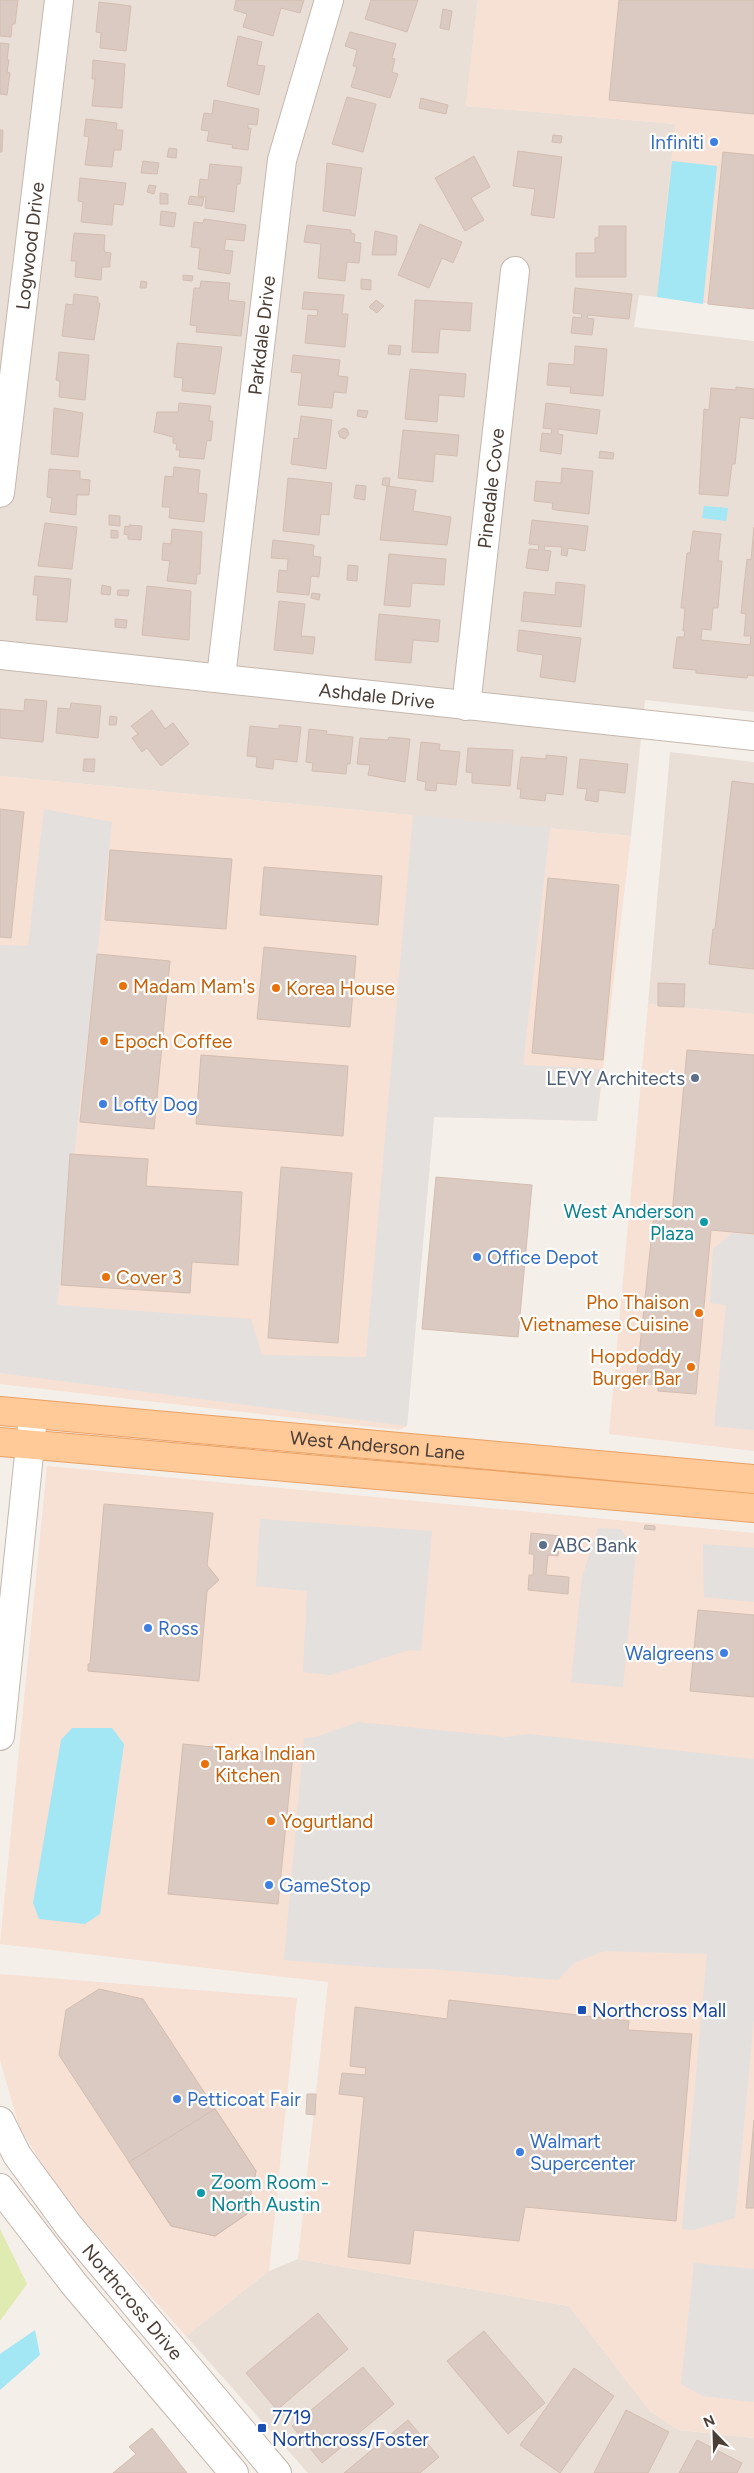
<svg xmlns="http://www.w3.org/2000/svg" width="754" height="2473" font-family="Figtree,sans-serif">
	<rect width="100%" height="100%" fill="#f5efe9"/>
	<path fill="#e9dfd7" d="M 0,0 L 478,0 L 466,106 L 676,124 L 657,297 L 639,295 L 634,327 L 754,341 L 754,712 L 645,700 L 631,836 L 0,776 Z
		M 670,752 L 754,762 L 754,1014 L 648,1004 Z
		M 298,2259 L 569,2306 L 651,2412 L 679,2430 L 754,2438 L 754,2473 L 308,2473 L 186,2336 L 269,2271 Z"/>
	<path fill="#f7e0d4" d="M 478,0 L 754,0 L 754,309 L 657,297 L 675,124 L 466,106 Z
		M 0,776 L 631,836 L 597,1121 L 434,1117 L 407,1426 L 399,1430 L 0,1384 Z
		M 648,1004 L 754,1014 L 754,1451 L 609,1434 Z
		M 47,1466 L 754,1533 L 754,2438 L 679,2430 L 651,2412 L 569,2306 L 298,2259 L 328,1982 L 0,1944 Z
		M 0,1974 L 297,1998 L 269,2271 L 186,2336 L 59,2192 L 19,2126 L 0,2060 Z"/>
	<path fill="#dfebb0" d="M 0,2229 L 27,2284 L 0,2321 Z"/>
	<path fill="#e4e0de" d="M 44,809 L 112,822 L 57,1305 L 251,1319 L 262,1355 L 366,1357 L 413,815 L 550,828 L 523,1065 L 602,1069 L 597,1121 L 434,1117 L 407,1426 L 0,1373 L 0,945 L 28,946 Z
		M 732,1233 L 754,1235 L 754,1430 L 714,1426 L 726,1305 L 710,1303 L 713,1249 Z
		M 260,1519 L 432,1531 L 421,1651 L 409,1650 L 331,1675 L 303,1672 L 307,1591 L 256,1586 Z
		M 598,1528 L 621,1529 L 636,1551 L 623,1687 L 571,1682 L 582,1577 Z
		M 703,1544 L 754,1548 L 754,1602 L 704,1597 Z
		M 358,1722 L 506,1737 L 529,1734 L 754,1759 L 754,2019 L 735,2218 L 694,2230 L 682,2229 L 707,1954 L 604,1951 L 574,1963 L 558,1980 L 432,1969 L 384,1968 L 284,1960 L 304,1738 L 316,1737 Z
		M 694,2263 L 754,2269 L 754,2402 L 703,2396 L 681,2384 Z"/>
	<path fill="#a3e6f4" d="M 672,161 L 717,166 L 703,304 L 657,297 Z
		M 704,506 L 728,508 L 726,521 L 702,518 Z
		M 72,1728 L 112,1728 L 124,1744 L 100,1914 L 85,1924 L 39,1919 L 33,1903 L 61,1740 Z
		M 35,2330 L 40,2355 L 0,2390 L 0,2354 Z"/>
	<path fill="#dbcac1" stroke="#d3bdb1" d="M 0,0 L 18,0 L 15,24 L 12,24 L 11,37 L 0,36 Z
		M 236,0 L 304,0 L 300,13 L 281,8 L 273,36 L 243,27 L 247,14 L 234,10 Z
		M 371,0 L 418,0 L 407,32 L 365,19 Z
		M 619,0 L 754,0 L 754,114 L 609,100 Z
		M 99,2 L 131,6 L 126,51 L 100,48 L 101,33 L 96,32 Z
		M 443,9 L 452,11 L 449,30 L 440,28 Z
		M 350,32 L 396,44 L 392,58 L 395,59 L 392,72 L 398,74 L 390,98 L 351,87 L 357,67 L 353,66 L 357,50 L 345,46 Z
		M 238,36 L 262,42 L 257,65 L 265,66 L 259,95 L 227,86 Z
		M 0,43 L 9,44 L 7,60 L 9,60 L 7,72 L 10,73 L 7,95 L 0,94 Z
		M 93,60 L 125,64 L 122,108 L 92,106 L 95,79 L 92,79 Z
		M 347,97 L 376,104 L 363,152 L 332,144 Z
		M 421,98 L 448,105 L 446,114 L 419,108 Z
		M 214,100 L 259,109 L 257,125 L 248,124 L 248,128 L 251,128 L 248,150 L 232,148 L 233,145 L 207,141 L 209,131 L 201,130 L 204,113 L 212,114 Z
		M 86,119 L 117,123 L 116,130 L 123,130 L 121,150 L 114,150 L 112,167 L 85,165 L 89,137 L 84,136 Z
		M 0,130 L 3,130 L 2,152 L 0,152 Z
		M 553,135 L 562,136 L 561,143 L 552,142 Z
		M 169,148 L 177,149 L 176,158 L 167,157 Z
		M 518,151 L 562,157 L 554,218 L 531,215 L 535,189 L 513,186 Z
		M 723,152 L 754,155 L 754,309 L 708,304 Z
		M 474,156 L 490,187 L 471,198 L 484,220 L 465,231 L 435,178 Z
		M 143,161 L 159,163 L 157,174 L 141,173 Z
		M 327,163 L 362,168 L 355,216 L 323,211 Z
		M 210,164 L 242,167 L 240,184 L 237,184 L 234,212 L 205,208 L 206,197 L 198,196 L 200,179 L 208,180 Z
		M 80,178 L 126,183 L 123,205 L 114,204 L 112,225 L 81,222 L 83,202 L 78,201 Z
		M 149,185 L 156,186 L 154,194 L 147,192 Z
		M 160,193 L 168,194 L 168,204 L 160,204 Z
		M 190,196 L 204,198 L 202,206 L 188,204 Z
		M 161,211 L 176,213 L 174,227 L 160,225 Z
		M 204,219 L 246,225 L 244,241 L 226,239 L 224,250 L 233,251 L 230,274 L 198,269 L 200,248 L 191,247 L 194,222 L 203,223 Z
		M 420,224 L 462,242 L 453,263 L 442,258 L 429,288 L 398,275 Z
		M 307,225 L 351,230 L 351,233 L 355,234 L 354,242 L 361,243 L 359,263 L 347,262 L 345,281 L 318,278 L 321,244 L 304,242 Z
		M 599,226 L 626,226 L 626,277 L 576,277 L 576,253 L 595,253 L 595,238 L 599,237 Z
		M 375,231 L 397,236 L 396,255 L 372,255 Z
		M 74,233 L 105,235 L 104,249 L 105,252 L 111,253 L 110,261 L 110,267 L 102,267 L 101,280 L 75,277 L 76,261 L 71,261 Z
		M 183,275 L 193,276 L 192,281 L 183,280 Z
		M 361,279 L 371,280 L 371,290 L 361,289 Z
		M 141,281 L 147,282 L 146,288 L 140,288 Z
		M 201,281 L 230,283 L 228,300 L 245,302 L 241,336 L 196,332 L 197,326 L 190,325 L 194,288 L 200,288 Z
		M 575,288 L 632,294 L 629,319 L 588,315 L 587,318 L 594,319 L 592,335 L 571,333 L 573,317 L 581,318 L 582,314 L 573,313 Z
		M 304,292 L 344,295 L 342,314 L 348,314 L 345,347 L 305,343 L 308,315 L 317,316 L 318,310 L 302,309 Z
		M 74,294 L 98,297 L 98,303 L 100,303 L 94,340 L 62,336 L 66,304 L 73,305 Z
		M 376,300 L 384,306 L 377,313 L 369,307 Z
		M 415,300 L 472,303 L 470,331 L 440,329 L 438,353 L 412,352 Z
		M 177,343 L 222,347 L 215,394 L 182,391 L 183,378 L 174,377 Z
		M 389,345 L 401,346 L 400,355 L 388,354 Z
		M 575,346 L 607,349 L 603,396 L 570,393 L 571,387 L 547,385 L 549,363 L 574,365 Z
		M 59,352 L 89,355 L 85,400 L 59,397 L 60,381 L 56,380 Z
		M 293,355 L 340,360 L 338,376 L 348,377 L 346,393 L 334,392 L 332,408 L 298,405 L 302,373 L 291,372 Z
		M 410,369 L 466,374 L 464,397 L 439,395 L 437,422 L 405,419 Z
		M 736,387 L 754,389 L 754,419 L 740,417 L 735,464 L 732,464 L 728,496 L 699,494 L 704,409 L 709,410 L 711,388 L 736,390 Z
		M 179,403 L 211,406 L 209,421 L 213,421 L 211,441 L 207,440 L 204,459 L 179,457 L 180,450 L 176,450 L 177,444 L 173,443 L 173,437 L 154,432 L 157,412 L 178,412 Z
		M 546,403 L 600,410 L 597,434 L 558,429 L 558,434 L 563,435 L 561,454 L 540,451 L 542,433 L 551,434 L 552,429 L 543,428 Z
		M 54,408 L 83,413 L 78,457 L 51,454 Z
		M 358,410 L 368,411 L 366,418 L 357,416 Z
		M 301,416 L 332,420 L 326,469 L 291,464 L 294,438 L 298,439 Z
		M 343,428 L 347,429 L 349,434 L 345,439 L 340,437 L 338,432 Z
		M 403,430 L 459,435 L 457,456 L 435,454 L 433,482 L 398,478 Z
		M 600,451 L 614,453 L 613,459 L 599,458 Z
		M 174,467 L 200,470 L 198,493 L 207,494 L 204,522 L 169,518 L 170,507 L 162,507 L 165,476 L 173,477 Z
		M 562,468 L 593,471 L 589,514 L 556,510 L 552,509 L 553,503 L 534,501 L 536,481 L 561,483 Z
		M 49,469 L 80,471 L 80,479 L 90,480 L 89,495 L 77,495 L 76,515 L 50,512 L 52,498 L 47,497 Z
		M 288,478 L 332,483 L 329,515 L 321,514 L 319,535 L 283,531 Z
		M 383,478 L 390,478 L 389,486 L 382,485 Z
		M 356,485 L 366,486 L 365,500 L 354,498 Z
		M 387,486 L 416,490 L 413,511 L 451,517 L 447,545 L 380,540 Z
		M 109,515 L 120,516 L 120,526 L 109,525 Z
		M 532,520 L 588,526 L 585,551 L 568,548 L 567,556 L 561,555 L 562,547 L 545,546 L 544,550 L 551,551 L 548,571 L 526,568 L 529,549 L 538,550 L 539,545 L 529,544 Z
		M 45,523 L 77,527 L 72,569 L 38,566 Z
		M 129,525 L 142,526 L 141,540 L 128,539 L 128,535 L 124,534 L 125,526 L 129,527 Z
		M 754,527 L 754,676 L 748,675 L 747,678 L 696,673 L 696,670 L 673,668 L 677,637 L 684,637 L 685,631 L 683,631 L 685,608 L 681,608 L 687,553 L 690,553 L 693,531 L 721,534 L 718,561 L 722,561 L 718,608 L 713,608 L 711,630 L 702,629 L 701,640 L 750,645 L 751,636 L 744,636 L 746,614 L 741,613 L 747,559 L 751,560 Z
		M 172,529 L 202,532 L 200,574 L 197,574 L 196,584 L 167,581 L 170,561 L 162,560 L 163,543 L 171,544 Z
		M 111,530 L 118,531 L 118,538 L 111,538 Z
		M 273,540 L 314,545 L 313,556 L 321,557 L 319,577 L 311,576 L 309,595 L 277,592 L 279,570 L 287,571 L 288,559 L 271,558 Z
		M 389,554 L 446,559 L 444,585 L 412,583 L 410,607 L 384,605 Z
		M 348,565 L 358,566 L 357,581 L 347,580 Z
		M 35,576 L 71,579 L 67,622 L 36,620 L 38,595 L 33,595 Z
		M 556,582 L 585,585 L 581,627 L 521,621 L 524,592 L 555,595 Z
		M 102,585 L 111,587 L 110,595 L 101,594 Z
		M 147,586 L 191,591 L 189,640 L 142,635 Z
		M 118,590 L 129,590 L 128,596 L 117,595 Z
		M 312,593 L 320,594 L 319,600 L 311,598 Z
		M 279,601 L 305,604 L 301,636 L 315,637 L 313,654 L 274,650 Z
		M 379,614 L 440,620 L 438,642 L 413,640 L 411,663 L 375,660 Z
		M 115,619 L 127,620 L 126,628 L 115,627 Z
		M 519,630 L 581,638 L 575,682 L 540,677 L 543,655 L 517,651 Z
		M 25,699 L 47,701 L 43,742 L 0,738 L 0,709 L 24,711 Z
		M 71,703 L 101,706 L 98,738 L 56,733 L 58,708 L 70,709 Z
		M 152,710 L 165,729 L 173,723 L 189,744 L 161,766 L 147,748 L 142,752 L 132,738 L 138,734 L 131,726 Z
		M 110,716 L 117,717 L 116,725 L 109,725 Z
		M 279,725 L 301,727 L 297,762 L 274,759 L 273,769 L 256,767 L 257,757 L 247,756 L 250,726 L 279,729 Z
		M 309,729 L 327,731 L 326,734 L 353,737 L 350,764 L 347,764 L 346,774 L 312,771 L 313,763 L 306,762 Z
		M 389,737 L 410,739 L 405,782 L 368,775 L 370,765 L 357,764 L 360,738 L 388,740 Z
		M 421,742 L 440,744 L 439,750 L 460,752 L 456,785 L 437,783 L 436,791 L 425,790 L 426,782 L 417,780 Z
		M 468,748 L 513,750 L 510,786 L 472,783 L 472,773 L 466,772 Z
		M 546,755 L 567,757 L 563,795 L 546,793 L 545,801 L 520,798 L 521,789 L 517,789 L 521,757 L 546,759 Z
		M 84,759 L 95,759 L 94,772 L 83,771 Z
		M 580,759 L 628,764 L 625,793 L 599,790 L 598,802 L 585,800 L 587,789 L 577,788 Z
		M 732,781 L 754,784 L 754,969 L 709,964 L 713,929 L 715,929 Z
		M 0,809 L 24,812 L 11,938 L 0,937 Z
		M 110,850 L 232,859 L 226,929 L 105,920 Z
		M 264,867 L 382,876 L 378,925 L 260,915 Z
		M 548,878 L 619,885 L 603,1060 L 532,1053 Z
		M 264,947 L 356,956 L 350,1027 L 257,1019 Z
		M 97,954 L 170,961 L 154,1129 L 80,1122 Z
		M 658,983 L 685,984 L 684,1007 L 658,1006 Z
		M 687,1050 L 754,1055 L 754,1234 L 711,1230 L 696,1394 L 658,1391 L 658,1385 L 636,1383 L 654,1213 L 672,1215 Z
		M 201,1055 L 348,1066 L 343,1136 L 196,1124 Z
		M 70,1154 L 148,1159 L 146,1186 L 242,1192 L 238,1265 L 192,1262 L 190,1293 L 61,1285 Z
		M 281,1167 L 352,1173 L 338,1343 L 268,1338 Z
		M 436,1177 L 532,1185 L 518,1337 L 422,1329 Z
		M 104,1504 L 213,1513 L 207,1565 L 219,1580 L 207,1591 L 199,1681 L 88,1671 L 88,1664 L 90,1664 Z
		M 645,1525 L 655,1526 L 655,1530 L 644,1529 Z
		M 531,1533 L 560,1536 L 558,1556 L 548,1555 L 546,1575 L 569,1577 L 568,1594 L 528,1590 L 529,1575 L 533,1575 L 534,1554 L 529,1554 Z
		M 698,1610 L 754,1615 L 754,1697 L 690,1691 Z
		M 183,1744 L 293,1755 L 278,1904 L 168,1894 Z
		M 99,1989 L 143,1999 L 256,2171 L 247,2214 L 215,2236 L 171,2226 L 59,2055 L 66,2010 Z
		M 449,2000 L 629,2021 L 628,2030 L 692,2034 L 676,2221 L 525,2207 L 519,2241 L 414,2230 L 410,2264 L 348,2257 L 364,2097 L 339,2094 L 342,2073 L 365,2075 L 366,2068 L 350,2066 L 355,2007 L 447,2019 Z
		M 307,2094 L 316,2094 L 315,2115 L 306,2114 Z
		M 215,2109 L 256,2171 L 247,2214 L 215,2236 L 171,2226 L 129,2162 Z
		M 754,2120 L 754,2208 L 746,2208 Z
		M 318,2313 L 348,2349 L 277,2410 L 246,2373 Z
		M 484,2331 L 545,2403 L 508,2434 L 447,2361 Z
		M 363,2367 L 394,2404 L 322,2463 L 292,2426 Z
		M 574,2368 L 614,2396 L 560,2473 L 520,2445 Z
		M 626,2410 L 669,2432 L 648,2473 L 594,2473 Z
		M 408,2420 L 439,2457 L 420,2473 L 344,2473 Z
		M 152,2428 L 187,2473 L 113,2473 L 136,2454 L 129,2447 Z
		M 697,2440 L 742,2463 L 737,2473 L 679,2473 Z"/>
	<g fill="none" stroke-linecap="round" stroke-linejoin="round">
		<g stroke="#c4b7ae" stroke-width="30">
			<g id="minor">
				<path id="s1" d="M 0,493 L 59,0"/>
				<path id="s2" d="M 0,655 L 754,736"/>
				<path id="s3" d="M 221,677 L 282,160 L 329,0"/>
				<path id="s4" d="M 466,706 L 515,271"/>
				<path d="M 0,1736 L 33,1416"/>
				<path id="s5" d="M 0,2121 L 17,2155 L 69,2226 L 277,2473"/>
				<path d="M 0,2188 L 74,2284 L 234,2473"/>
			</g>
		</g>
		<g stroke="#eaa163" stroke-width="30">
			<g id="major">
				<path id="s6" d="M 0,1411 L 754,1479"/>
				<path d="M 0,1442 L 754,1508"/>
			</g>
		</g>
		<use href="#minor" stroke="#fff" stroke-width="28"/>
		<use href="#major" stroke="#ffc998" stroke-width="28"/>
	</g>
	<g fill="#3f7fe0" stroke="#fff" stroke-width="2">
		<circle cx="714" cy="142" r="5"/>
		<circle cx="103" cy="1104" r="5"/>
		<circle cx="477" cy="1257" r="5"/>
		<circle cx="148" cy="1628" r="5"/>
		<circle cx="724" cy="1653" r="5"/>
		<circle cx="269" cy="1885" r="5"/>
		<circle cx="177" cy="2099" r="5"/>
		<circle cx="520" cy="2152" r="5"/>
	</g>
	<g fill="#e8710a" stroke="#fff" stroke-width="2">
		<circle cx="123" cy="986" r="5"/>
		<circle cx="276" cy="988" r="5"/>
		<circle cx="104" cy="1041" r="5"/>
		<circle cx="106" cy="1277" r="5"/>
		<circle cx="699" cy="1313" r="5"/>
		<circle cx="691" cy="1367" r="5"/>
		<circle cx="205" cy="1764" r="5"/>
		<circle cx="271" cy="1821" r="5"/>
	</g>
	<g fill="#5c6f8a" stroke="#fff" stroke-width="2">
		<circle cx="695" cy="1078" r="5"/>
		<circle cx="543" cy="1545" r="5"/>
	</g>
	<g fill="#0f9aa8" stroke="#fff" stroke-width="2">
		<circle cx="704" cy="1222" r="5"/>
		<circle cx="201" cy="2193" r="5"/>
	</g>
	<g fill="#1a4fb4" stroke="#fff" stroke-width="2">
		<rect x="577" y="2005" width="10" height="10" rx="2.5"/>
		<rect x="257" y="2423" width="10" height="10" rx="2.5"/>
	</g>
	<g text-anchor="middle" dominant-baseline="central" stroke-width="4.5" stroke-linejoin="round" paint-order="stroke">
		<g font-size="19" fill="#366cbe" stroke="#fff" text-anchor="start">
			<text x="704" y="142" text-anchor="end">Infiniti</text>
			<text x="113" y="1104">Lofty Dog</text>
			<text x="487" y="1257">Office Depot</text>
			<text x="158" y="1628">Ross</text>
			<text x="714" y="1653" text-anchor="end">Walgreens</text>
			<text x="279" y="1885">GameStop</text>
			<text x="187" y="2099">Petticoat Fair</text>
			<text x="530" y="2141">Walmart<tspan x="530" dy="22">Supercenter</tspan></text>
		</g>
		<g font-size="19" fill="#4a3e37" stroke="#fff">
			<text stroke="none"><textPath href="#s1" startOffset="249">Logwood Drive</textPath></text>
			<text stroke="none"><textPath href="#s3" startOffset="344">Parkdale Drive</textPath></text>
			<text stroke="none"><textPath href="#s4" startOffset="219">Pinedale Cove</textPath></text>
			<text stroke="none"><textPath href="#s2" startOffset="379">Ashdale Drive</textPath></text>
			<text stroke="none"><textPath href="#s6" startOffset="379">West Anderson Lane</textPath></text>
			<text stroke="none"><textPath href="#s5" startOffset="225">Northcross Drive</textPath></text>
		</g>
		<g font-size="19" fill="#c56008" stroke="#fff" text-anchor="start">
			<text x="133" y="986">Madam Mam's</text>
			<text x="286" y="988">Korea House</text>
			<text x="114" y="1041">Epoch Coffee</text>
			<text x="116" y="1277">Cover 3</text>
			<text x="689" y="1302" text-anchor="end">Pho Thaison<tspan x="689" dy="22">Vietnamese Cuisine</tspan></text>
			<text x="681" y="1356" text-anchor="end">Hopdoddy<tspan x="681" dy="22">Burger Bar</tspan></text>
			<text x="215" y="1753">Tarka Indian<tspan x="215" dy="22">Kitchen</tspan></text>
			<text x="281" y="1821">Yogurtland</text>
		</g>
		<g font-size="19" fill="#4e5e75" stroke="#fff" text-anchor="end">
			<text x="685" y="1078">LEVY Architects</text>
			<text x="553" y="1545" text-anchor="start">ABC Bank</text>
		</g>
		<g font-size="19" fill="#0d838f" stroke="#fff" text-anchor="end">
			<text x="694" y="1211">West Anderson<tspan x="694" dy="22">Plaza</tspan></text>
			<text x="211" y="2182" text-anchor="start">Zoom Room -<tspan x="211" dy="22">North Austin</tspan></text>
		</g>
		<g font-size="19" fill="#164399" stroke="#fff" text-anchor="start">
			<text x="592" y="2010">Northcross Mall</text>
			<text x="272" y="2417">7719<tspan x="272" dy="22">Northcross/Foster</tspan></text>
		</g>
	</g>
	<g transform="translate(714 2433) rotate(337)" stroke="#ffffff" stroke-width="4" paint-order="stroke">
	<path d="M0-4L9 19L0 12L-9 19Z" fill="#4a3e37"/>
	<text y="-8" font-size="14" font-weight="bold" text-anchor="middle" fill="#4a3e37">N</text>
	</g>
</svg>
